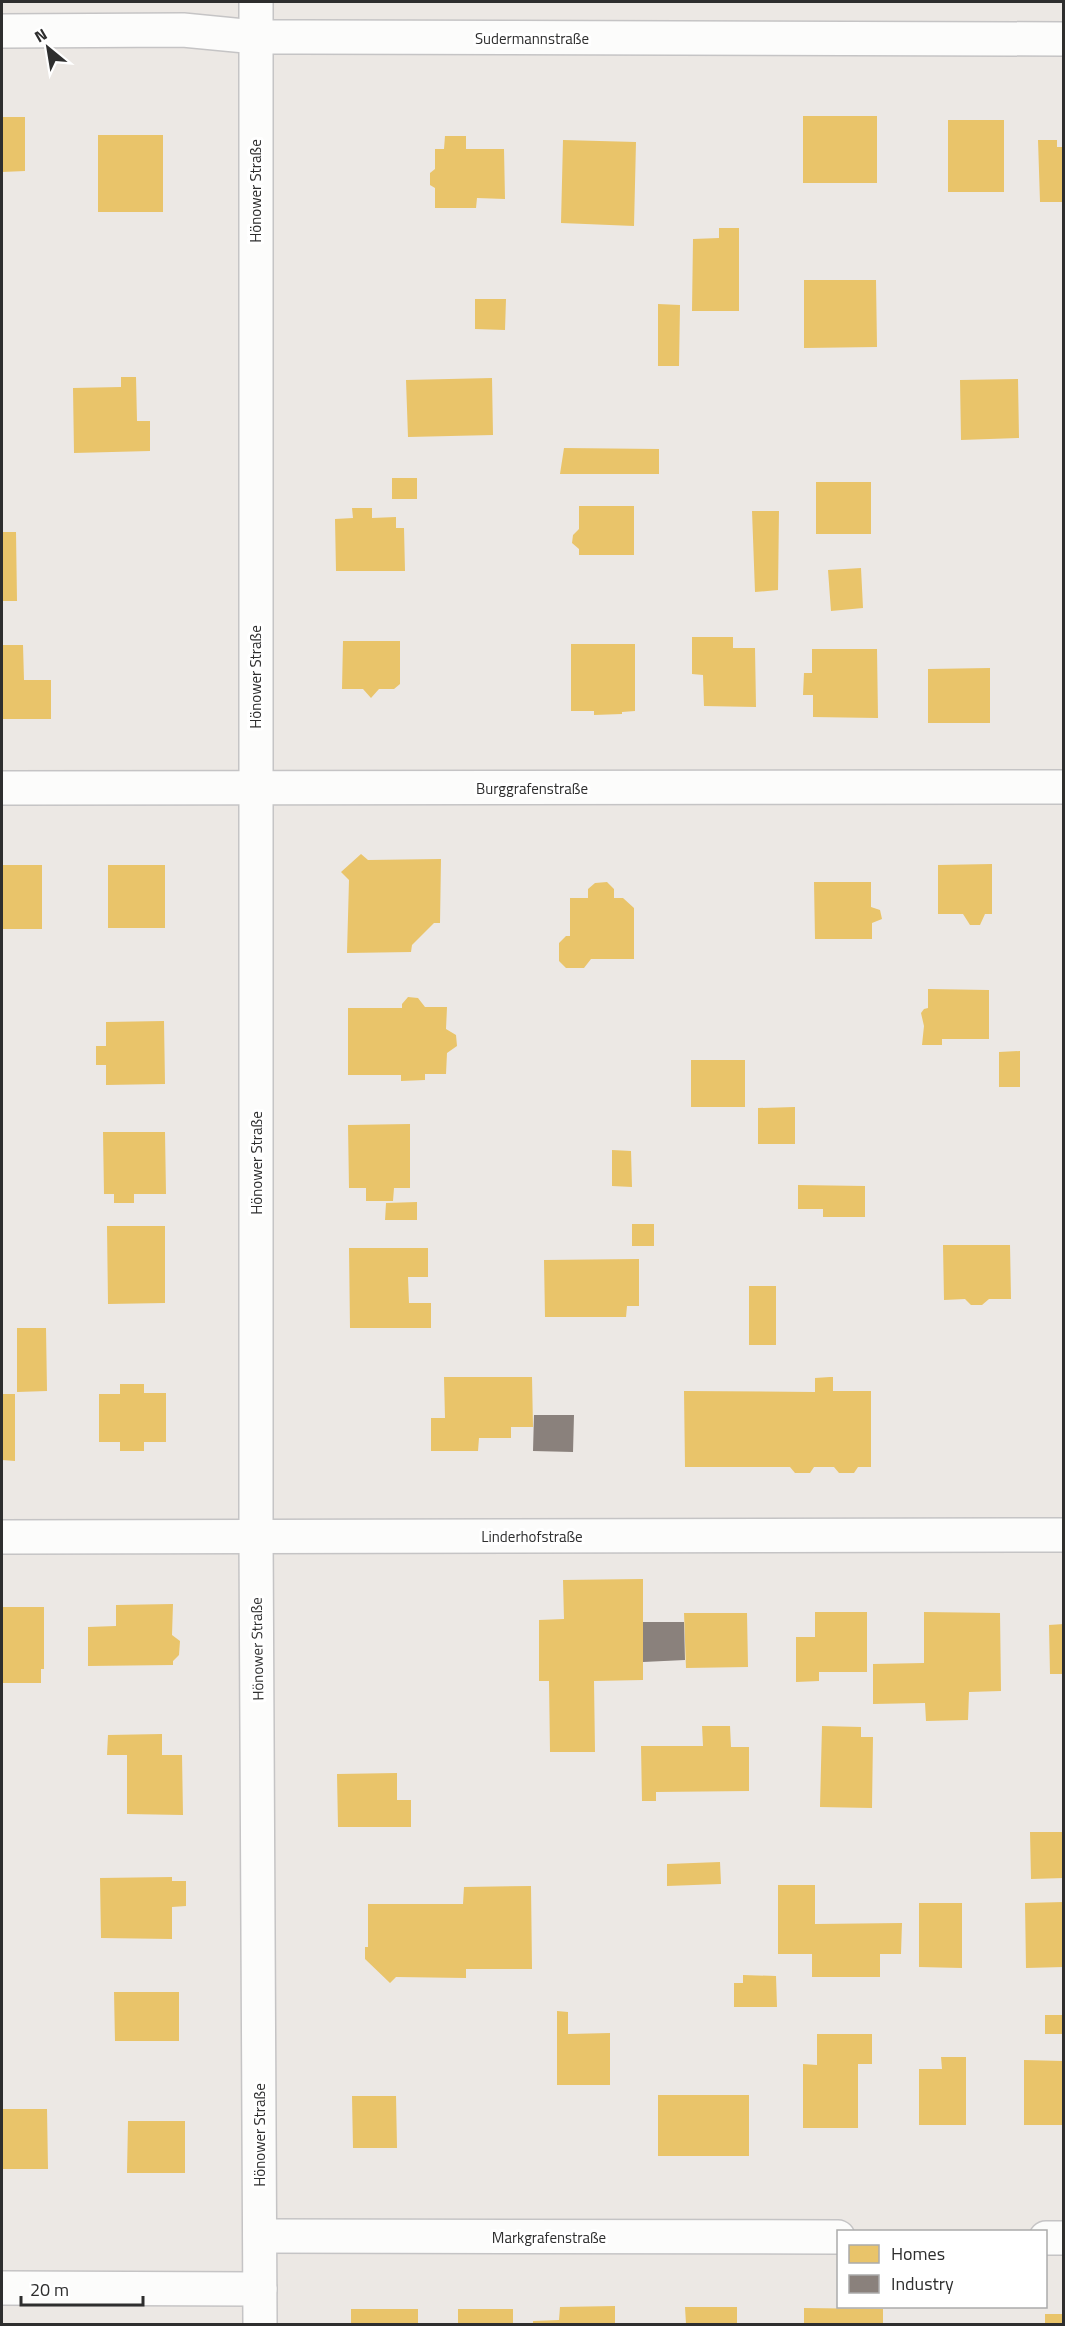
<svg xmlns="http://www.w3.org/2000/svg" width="1065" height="2326" font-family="'Titillium Web',sans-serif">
	<rect width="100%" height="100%" fill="#ece8e4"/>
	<path fill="#e9c46a" d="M 803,116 L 877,116 L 877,183 L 803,183 Z
		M 2,117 L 25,117 L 25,171 L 2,172 Z
		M 948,120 L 1004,120 L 1004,192 L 948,192 Z
		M 98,135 L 163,135 L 163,212 L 98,212 Z
		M 445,136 L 466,136 L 466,149 L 504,149 L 505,199 L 477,198 L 476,208 L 435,208 L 435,188 L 430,185 L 430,173 L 435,169 L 435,149 L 444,149 Z
		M 563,140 L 636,142 L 634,226 L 561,223 Z
		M 1038,140 L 1057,140 L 1057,147 L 1064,147 L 1064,202 L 1040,202 Z
		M 719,228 L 739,228 L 739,311 L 692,311 L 693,239 L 719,238 Z
		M 804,280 L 876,280 L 877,347 L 804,348 Z
		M 475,299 L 506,299 L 505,330 L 475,329 Z
		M 658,304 L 680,305 L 679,366 L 658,366 Z
		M 121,377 L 136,377 L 137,421 L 150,421 L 150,451 L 74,453 L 73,388 L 121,387 Z
		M 492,378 L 493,435 L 408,437 L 406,380 Z
		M 1018,379 L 1019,438 L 961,440 L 960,380 Z
		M 564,448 L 659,449 L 659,474 L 560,474 Z
		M 392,478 L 417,478 L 417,499 L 392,499 Z
		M 816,482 L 871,482 L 871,534 L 816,534 Z
		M 579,506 L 634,506 L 634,555 L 579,555 L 579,549 L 572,543 L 573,535 L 579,529 Z
		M 352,508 L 372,508 L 372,518 L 396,517 L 396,528 L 404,528 L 405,571 L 336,571 L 335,519 L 353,518 Z
		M 752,511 L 779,511 L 778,590 L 755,592 Z
		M 2,532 L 16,532 L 17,601 L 2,601 Z
		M 861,568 L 863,608 L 831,611 L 828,570 Z
		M 692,637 L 733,637 L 733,648 L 755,648 L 756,707 L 704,706 L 703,675 L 692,674 Z
		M 343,641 L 400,641 L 400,684 L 394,689 L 379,689 L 371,698 L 363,689 L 342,689 Z
		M 571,644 L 635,644 L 635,711 L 622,712 L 622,714 L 594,715 L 594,711 L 571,711 Z
		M 2,645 L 23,645 L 24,680 L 51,680 L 51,719 L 2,719 Z
		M 812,649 L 877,649 L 878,718 L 813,717 L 813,695 L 803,695 L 804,673 L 812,673 Z
		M 990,668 L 990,723 L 928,723 L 928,669 Z
		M 361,854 L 368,860 L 441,859 L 440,923 L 434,923 L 412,945 L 411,952 L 347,953 L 349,880 L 341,872 Z
		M 992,864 L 992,914 L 985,914 L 980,925 L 970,925 L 963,914 L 938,914 L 938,865 Z
		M 2,865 L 42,865 L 42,929 L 2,929 Z
		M 108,865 L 165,865 L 165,928 L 108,928 Z
		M 607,882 L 614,889 L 614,898 L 623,898 L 634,908 L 634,959 L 591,959 L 584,968 L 566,968 L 559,961 L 559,943 L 566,936 L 570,936 L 570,898 L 588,898 L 588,889 L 595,883 Z
		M 814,882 L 871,882 L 871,907 L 880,910 L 882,919 L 872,923 L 872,939 L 815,939 Z
		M 928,989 L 989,990 L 989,1039 L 942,1039 L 942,1045 L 922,1045 L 924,1026 L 921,1013 L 924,1009 L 928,1008 Z
		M 408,997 L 418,998 L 425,1007 L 447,1007 L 446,1029 L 456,1035 L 457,1046 L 447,1053 L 446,1074 L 425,1074 L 425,1080 L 401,1081 L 401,1075 L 348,1075 L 348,1008 L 402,1008 L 402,1004 Z
		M 164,1021 L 165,1084 L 106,1085 L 106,1065 L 96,1065 L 96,1046 L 106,1046 L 106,1022 Z
		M 1020,1051 L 1020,1087 L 999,1087 L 999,1052 Z
		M 691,1060 L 745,1060 L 745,1107 L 691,1107 Z
		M 795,1107 L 795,1144 L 758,1144 L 758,1108 Z
		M 410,1124 L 410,1188 L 394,1188 L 393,1201 L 366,1201 L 366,1188 L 349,1188 L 348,1125 Z
		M 103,1132 L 165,1132 L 166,1194 L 134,1194 L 134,1203 L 114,1203 L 114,1194 L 104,1194 Z
		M 612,1150 L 631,1151 L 632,1187 L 612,1186 Z
		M 798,1185 L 865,1186 L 865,1217 L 823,1217 L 823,1209 L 798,1209 Z
		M 417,1202 L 417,1220 L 385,1220 L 386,1203 Z
		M 632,1224 L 654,1224 L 654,1246 L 632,1246 Z
		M 107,1226 L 165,1226 L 165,1303 L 108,1304 Z
		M 943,1245 L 1010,1245 L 1011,1299 L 989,1299 L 982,1305 L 971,1305 L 965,1299 L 944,1300 Z
		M 349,1248 L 428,1248 L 428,1277 L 408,1277 L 409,1303 L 431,1303 L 431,1328 L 350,1328 Z
		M 639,1259 L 639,1306 L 627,1306 L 626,1317 L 545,1317 L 544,1260 Z
		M 749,1286 L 776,1286 L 776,1345 L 749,1345 Z
		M 17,1328 L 46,1328 L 47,1391 L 17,1392 Z
		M 444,1377 L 532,1377 L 533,1427 L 511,1427 L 511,1438 L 479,1438 L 478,1451 L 431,1451 L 431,1418 L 445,1418 Z
		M 830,1377 L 833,1377 L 833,1391 L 871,1391 L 871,1467 L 858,1467 L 854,1473 L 839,1473 L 834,1467 L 814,1467 L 810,1473 L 795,1473 L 790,1467 L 685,1467 L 684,1391 L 815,1392 L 815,1378 Z
		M 120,1384 L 144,1384 L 144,1393 L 166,1393 L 166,1442 L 144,1442 L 144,1451 L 120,1451 L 120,1442 L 99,1442 L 99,1394 L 120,1394 Z
		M 2,1394 L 15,1394 L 15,1461 L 2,1460 Z
		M 643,1579 L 643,1680 L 594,1681 L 595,1752 L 550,1752 L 549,1681 L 539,1681 L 539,1620 L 564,1619 L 563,1580 Z
		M 173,1604 L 172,1635 L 180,1641 L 179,1655 L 173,1661 L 173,1665 L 88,1666 L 88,1627 L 116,1626 L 116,1605 Z
		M 2,1607 L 44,1607 L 44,1669 L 41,1669 L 41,1683 L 2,1683 Z
		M 815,1612 L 867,1612 L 867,1672 L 819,1672 L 819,1681 L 796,1682 L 796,1637 L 815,1637 Z
		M 924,1612 L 1000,1613 L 1001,1691 L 969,1692 L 968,1720 L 926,1721 L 925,1703 L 873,1704 L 873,1664 L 924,1663 Z
		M 684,1613 L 747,1613 L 748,1667 L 686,1668 Z
		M 1064,1624 L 1064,1674 L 1050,1674 L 1049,1625 Z
		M 702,1726 L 730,1726 L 731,1747 L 749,1747 L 749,1791 L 656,1792 L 656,1801 L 642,1801 L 641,1746 L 703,1746 Z
		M 822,1726 L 861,1727 L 861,1737 L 873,1737 L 872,1808 L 820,1807 Z
		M 162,1734 L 162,1755 L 182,1755 L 183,1815 L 127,1814 L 127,1755 L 107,1755 L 108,1735 Z
		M 397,1773 L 397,1800 L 411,1800 L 411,1827 L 338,1827 L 337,1774 Z
		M 1030,1832 L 1064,1832 L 1064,1878 L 1031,1879 Z
		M 720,1862 L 721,1884 L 667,1886 L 667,1864 Z
		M 172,1877 L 172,1881 L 186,1881 L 186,1906 L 172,1907 L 172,1939 L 101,1938 L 100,1878 Z
		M 778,1885 L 815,1885 L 815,1924 L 902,1923 L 901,1954 L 880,1954 L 880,1977 L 812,1977 L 812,1954 L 778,1954 Z
		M 531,1886 L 532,1969 L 466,1969 L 466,1978 L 396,1977 L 390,1983 L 365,1959 L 365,1947 L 368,1947 L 368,1904 L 463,1904 L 464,1887 Z
		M 1064,1902 L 1064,1967 L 1026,1968 L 1025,1903 Z
		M 919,1903 L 962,1903 L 962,1968 L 919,1967 Z
		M 743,1975 L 776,1976 L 777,2007 L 734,2007 L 734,1983 L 743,1983 Z
		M 114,1992 L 179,1992 L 179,2041 L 115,2041 Z
		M 557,2011 L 568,2012 L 568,2034 L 610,2033 L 610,2085 L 557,2085 Z
		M 1045,2015 L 1064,2015 L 1064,2034 L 1045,2034 Z
		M 817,2034 L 872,2034 L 872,2064 L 858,2064 L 858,2128 L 803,2128 L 803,2064 L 817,2065 Z
		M 941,2057 L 966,2057 L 966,2125 L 919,2125 L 919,2069 L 942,2069 Z
		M 1024,2060 L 1064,2061 L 1064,2125 L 1024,2125 Z
		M 658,2095 L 749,2095 L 749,2156 L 658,2156 Z
		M 352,2096 L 396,2096 L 397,2148 L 353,2148 Z
		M 2,2109 L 47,2109 L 48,2169 L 2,2169 Z
		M 128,2121 L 185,2121 L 185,2173 L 127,2173 Z
		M 615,2306 L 615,2324 L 533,2324 L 533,2321 L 559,2320 L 560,2307 Z
		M 685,2307 L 737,2307 L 737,2324 L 686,2324 Z
		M 804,2308 L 883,2309 L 883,2324 L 804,2324 Z
		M 351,2309 L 418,2309 L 418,2324 L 351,2324 Z
		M 458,2309 L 513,2309 L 513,2324 L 458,2324 Z
		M 1045,2314 L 1064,2314 L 1064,2324 L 1045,2324 Z"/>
	<path fill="#8a817c" d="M 534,1415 L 574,1415 L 573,1452 L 533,1451 Z
		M 643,1622 L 684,1622 L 685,1660 L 643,1662 Z"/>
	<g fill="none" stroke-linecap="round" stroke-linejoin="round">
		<g stroke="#c5c4c5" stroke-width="36">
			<path id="minor" d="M 2,31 L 183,30 L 256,37 L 300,37 L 1064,39
				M 2,788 L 1064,787
				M 2,1537 L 1064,1535
				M 260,2236 L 838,2237
				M 1046,2238 L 1064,2238
				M 2,2288 L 260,2289"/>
		</g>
		<g stroke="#c5c4c5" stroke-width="36">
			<path id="secondary" d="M 256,2 L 256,1537 L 260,2324"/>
		</g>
		<use href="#minor" stroke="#fcfcfb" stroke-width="33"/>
		<use href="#secondary" stroke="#fcfcfb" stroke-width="33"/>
	</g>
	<g text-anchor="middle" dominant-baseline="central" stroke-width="6" stroke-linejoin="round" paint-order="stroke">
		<g font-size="15" fill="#2e2e2e" stroke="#fff">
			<text x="532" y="38">Sudermannstraße</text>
			<text transform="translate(255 191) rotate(-90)">Hönower Straße</text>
			<text transform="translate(255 677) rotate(-90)">Hönower Straße</text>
			<text x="532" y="788">Burggrafenstraße</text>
			<text transform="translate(256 1163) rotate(-90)">Hönower Straße</text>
			<text x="532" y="1536">Linderhofstraße</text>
			<text transform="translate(257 1649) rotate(-91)">Hönower Straße</text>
			<text transform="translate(259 2135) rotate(-90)">Hönower Straße</text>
			<text x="549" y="2237">Markgrafenstraße</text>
		</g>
	</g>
	<rect width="1065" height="2326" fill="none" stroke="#2e2e2e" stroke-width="6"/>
	<rect x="837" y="2230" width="210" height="78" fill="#ffffff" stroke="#ababab" stroke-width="1.5"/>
	<rect x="849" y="2245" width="30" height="18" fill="#e9c46a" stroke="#ababab" stroke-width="1.5"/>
	<text x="891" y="2260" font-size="18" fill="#2e2e2e">Homes</text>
	<rect x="849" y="2275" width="30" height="18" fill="#8a817c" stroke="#ababab" stroke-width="1.5"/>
	<text x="891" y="2290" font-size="18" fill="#2e2e2e">Industry</text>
	<g transform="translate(48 48) rotate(330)" stroke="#ffffff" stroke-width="4.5" paint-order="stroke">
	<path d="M0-4.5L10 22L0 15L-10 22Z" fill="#2e2e2e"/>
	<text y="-9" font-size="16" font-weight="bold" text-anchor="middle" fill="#2e2e2e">N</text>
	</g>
	<path d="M21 2296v9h122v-9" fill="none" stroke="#2e2e2e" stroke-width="3"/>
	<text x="30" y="2296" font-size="18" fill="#2e2e2e" stroke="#ffffff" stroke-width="4.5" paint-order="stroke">20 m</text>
</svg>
